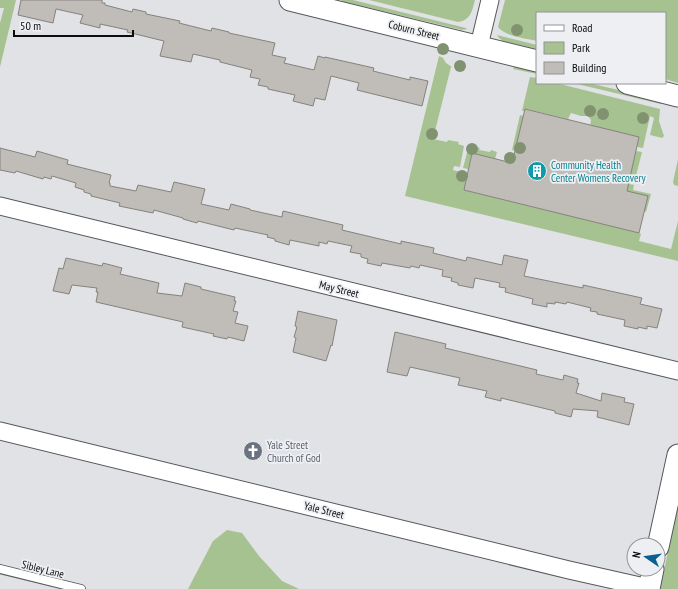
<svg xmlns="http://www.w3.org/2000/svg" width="678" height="589" font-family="'PT Sans Narrow',sans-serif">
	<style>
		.green { fill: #a7c291 }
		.building { fill: #c0bdb9; stroke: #85827e }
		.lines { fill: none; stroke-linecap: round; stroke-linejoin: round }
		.service-casing { stroke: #57585c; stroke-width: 10 }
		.minor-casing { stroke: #57585c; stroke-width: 19 }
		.tertiary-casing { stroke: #57585c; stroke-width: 23 }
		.service { stroke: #fff; stroke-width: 8 }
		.minor { stroke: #fff; stroke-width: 17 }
		.tertiary { stroke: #fff; stroke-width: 21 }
		.tree { fill: #819271 }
		.labels { text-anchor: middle; stroke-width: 3.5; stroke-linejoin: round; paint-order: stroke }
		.street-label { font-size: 11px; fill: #0b0c0d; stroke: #edeff3 }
		.culture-label { font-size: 11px; fill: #0d838f; stroke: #edeff3; text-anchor: start }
		.worship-label { font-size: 11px; fill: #5b616d; stroke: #edeff3; text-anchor: start }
	</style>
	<rect width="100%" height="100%" fill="#e0e2e6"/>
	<g class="green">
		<path d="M0 0H16L0 67V23L4 8H0Z"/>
		<path d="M342 0H353L466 28 467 29 462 30 341 1Z"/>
		<path d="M369 0H475C472 11 471 20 458 22Z"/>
		<path d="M505 0H678V83L665 79V13H537V41C525 38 506 37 498 27Z"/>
		<path d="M497 35 537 45V49L503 41 499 38Z"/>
		<path d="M439 56 443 58 446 63 452 67H451L433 139 447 142 448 140 459 142 458 144 464 146 460 167 454 166 453 170 467 174 464 190 639 233 641 234 639 241 671 249 678 221V261L405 196Z"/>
		<path d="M515 65 537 70V74L513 69Z"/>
		<path d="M530 77 537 78V83H556L660 109 659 121 664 136 662 138 650 135 654 118 650 116 643 148 637 147 639 137 605 129 590 127 591 120 588 116H581L571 113 568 119 526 109 525 111H522Z"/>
		<path d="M573 83H589L660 100 661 104Z"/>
		<path d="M520 115 524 116 529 154 512 150Z"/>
		<path d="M469 145 480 148 479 150 490 152 491 150 497 152 495 159 472 153 468 169 463 168Z"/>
		<path d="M636 151 642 152 635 180 626 178 631 172Z"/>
		<path d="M678 159V186L674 185 673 182Z"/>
		<path d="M625 183 634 185 633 190 651 194 646 212 614 188Z"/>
		<path d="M678 505V589H660Z"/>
		<path d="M227 530 242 533 259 556 282 581 299 589H188L213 541Z"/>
	</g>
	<g class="building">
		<path d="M21 0H102V3H105V5L132 12 133 9 146 12V14L180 21 179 23 211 31 212 28 229 32V33L275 43 272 55 286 58 284 63 314 70 318 56 325 58V57L374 68 373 71 381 73 410 80V77L428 81 422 106 357 90 359 83 331 76 325 100 315 98 313 106 293 101 295 95 268 89V87L258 85 260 79 250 77 252 70 220 62V60L193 54 191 62 160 56 164 41 127 32 128 30 100 24V28L80 23 83 15 56 9 53 23 18 15Z"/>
		<path d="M525 109 639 137 627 191 648 196 639 233 464 190 472 153 512 163Z"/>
		<path d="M0 148 35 157 37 151 68 160 67 164 111 175 109 183H110V186L136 191 138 185 171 192 174 182 205 189 201 204 229 210 231 204 250 209V210L282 217 283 211 343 225 342 230 401 244V241L434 248 433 253 466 261 467 257 502 265 504 255 528 260 524 276 583 288V285L642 298 640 304 662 309 657 328 647 326V329L638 327V329L624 326 625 320 597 314V312L590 311 591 308 567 302 566 304 555 302V304L547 303V307L532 304 533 299 505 292 506 288 499 287 500 283 475 278 473 288 458 285V283L451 281 452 278 442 276 443 270 420 265 419 268 411 266 410 268 382 263 381 266 367 263 368 259 361 257V254L350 252 352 246 328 241 327 244 319 242V246L290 240 289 245 275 241V239L267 237 268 235 235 228 234 230 198 221 197 223 183 219V218L154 210 153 213 119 206 120 203 91 196V194L84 192V190L75 187 76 183 52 176 51 179 44 177 43 179 16 171 15 173 0 170Z"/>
		<path d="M66 258 102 266 103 263 122 268 120 274 159 283 157 293 182 296 185 283 201 287V289L235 297 234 301H236L233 311 238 312 235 323 248 326 244 341 228 337 227 339 213 336 214 334 182 327 183 322 96 302 98 292H96L97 288 72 285 69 294 54 291H53L59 268 63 269Z"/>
		<path d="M298 311 337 320 332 346 331 345 326 361 293 352 296 338 294 337 297 327 295 326Z"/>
		<path d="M395 332 446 344 445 348 537 370 536 374 563 380 564 375 578 379 577 383H579L576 393 601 401 602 393 625 398 624 402 634 404 629 425 597 417 598 411 573 409 571 417 555 413V411L501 398V401L485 397 487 391 458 385 460 378 410 367 407 376 387 372Z"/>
	</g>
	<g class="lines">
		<g class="service-casing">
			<path id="service" d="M0 569 81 589"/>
		</g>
		<g class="minor-casing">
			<g id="minor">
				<path d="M479 46 490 0"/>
				<path d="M0 206 678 371"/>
				<path d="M0 431 569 570 649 588"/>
			</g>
		</g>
		<g class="tertiary-casing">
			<g id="tertiary">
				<path d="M290 0 537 61"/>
				<path d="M627 83 678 96"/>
				<path d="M658 547 678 455"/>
				<path d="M649 589 653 569"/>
			</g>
		</g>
		<use href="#service" class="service"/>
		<use href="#minor" class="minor"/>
		<use href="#tertiary" class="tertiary"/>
	</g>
	<g class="tree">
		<circle cx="517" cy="30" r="6"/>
		<circle cx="443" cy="49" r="6"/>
		<circle cx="460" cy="66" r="6"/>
		<circle cx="590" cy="111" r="6"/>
		<circle cx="603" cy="114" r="6"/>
		<circle cx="643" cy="118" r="6"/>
		<circle cx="432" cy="134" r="6"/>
		<circle cx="520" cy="148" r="6"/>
		<circle cx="472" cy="149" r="6"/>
		<circle cx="510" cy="158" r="6"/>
		<circle cx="462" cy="176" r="6"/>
	</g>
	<defs>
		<g id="building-disc" transform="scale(1)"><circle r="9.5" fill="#0f9aa8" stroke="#edeff3"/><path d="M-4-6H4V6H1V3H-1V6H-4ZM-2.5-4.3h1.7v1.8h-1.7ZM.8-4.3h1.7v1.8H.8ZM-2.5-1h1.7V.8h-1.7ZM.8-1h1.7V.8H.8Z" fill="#fff"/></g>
		<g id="church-disc" transform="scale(1)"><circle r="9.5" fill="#6b7280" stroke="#edeff3"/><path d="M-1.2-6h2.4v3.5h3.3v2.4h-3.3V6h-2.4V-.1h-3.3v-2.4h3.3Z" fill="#fff"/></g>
	</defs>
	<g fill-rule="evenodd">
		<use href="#building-disc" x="537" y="171"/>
		<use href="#church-disc" x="253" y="451"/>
	</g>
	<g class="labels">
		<g class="street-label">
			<text transform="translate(414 30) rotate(14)" y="4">Coburn Street</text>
			<text transform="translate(339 289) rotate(14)" y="4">May Street</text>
			<text transform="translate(324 510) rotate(14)" y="4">Yale Street</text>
			<text transform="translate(43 569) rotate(14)" y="4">Sibley Lane</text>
		</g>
		<g class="culture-label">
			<text x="551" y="169">Community Health<tspan x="551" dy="13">Center Womens Recovery</tspan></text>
		</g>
		<g class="worship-label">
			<text x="267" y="449">Yale Street<tspan x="267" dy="13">Church of God</tspan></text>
		</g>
	</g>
	<rect x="536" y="12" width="130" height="72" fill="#edeff3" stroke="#939497"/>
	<rect x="544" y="25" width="20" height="6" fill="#ffffff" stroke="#939497"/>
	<text x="572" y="32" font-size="12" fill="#0b0c0d">Road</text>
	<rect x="544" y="42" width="20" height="12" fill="#a7c291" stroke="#939497"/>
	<text x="572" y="52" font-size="12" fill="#0b0c0d">Park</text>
	<rect x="544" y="62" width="20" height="12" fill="#c0bdb9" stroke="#939497"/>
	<text x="572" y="72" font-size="12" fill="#0b0c0d">Building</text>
	<g transform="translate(646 557) rotate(283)"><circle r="19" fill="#edeff3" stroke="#939497"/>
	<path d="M0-3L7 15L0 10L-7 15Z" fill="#0b6092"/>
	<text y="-6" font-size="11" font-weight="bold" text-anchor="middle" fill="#0b0c0d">N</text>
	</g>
	<path d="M14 30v6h119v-6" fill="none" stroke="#0b0c0d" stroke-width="2"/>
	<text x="20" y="30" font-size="12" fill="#0b0c0d" stroke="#edeff3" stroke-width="3" paint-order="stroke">50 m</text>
</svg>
